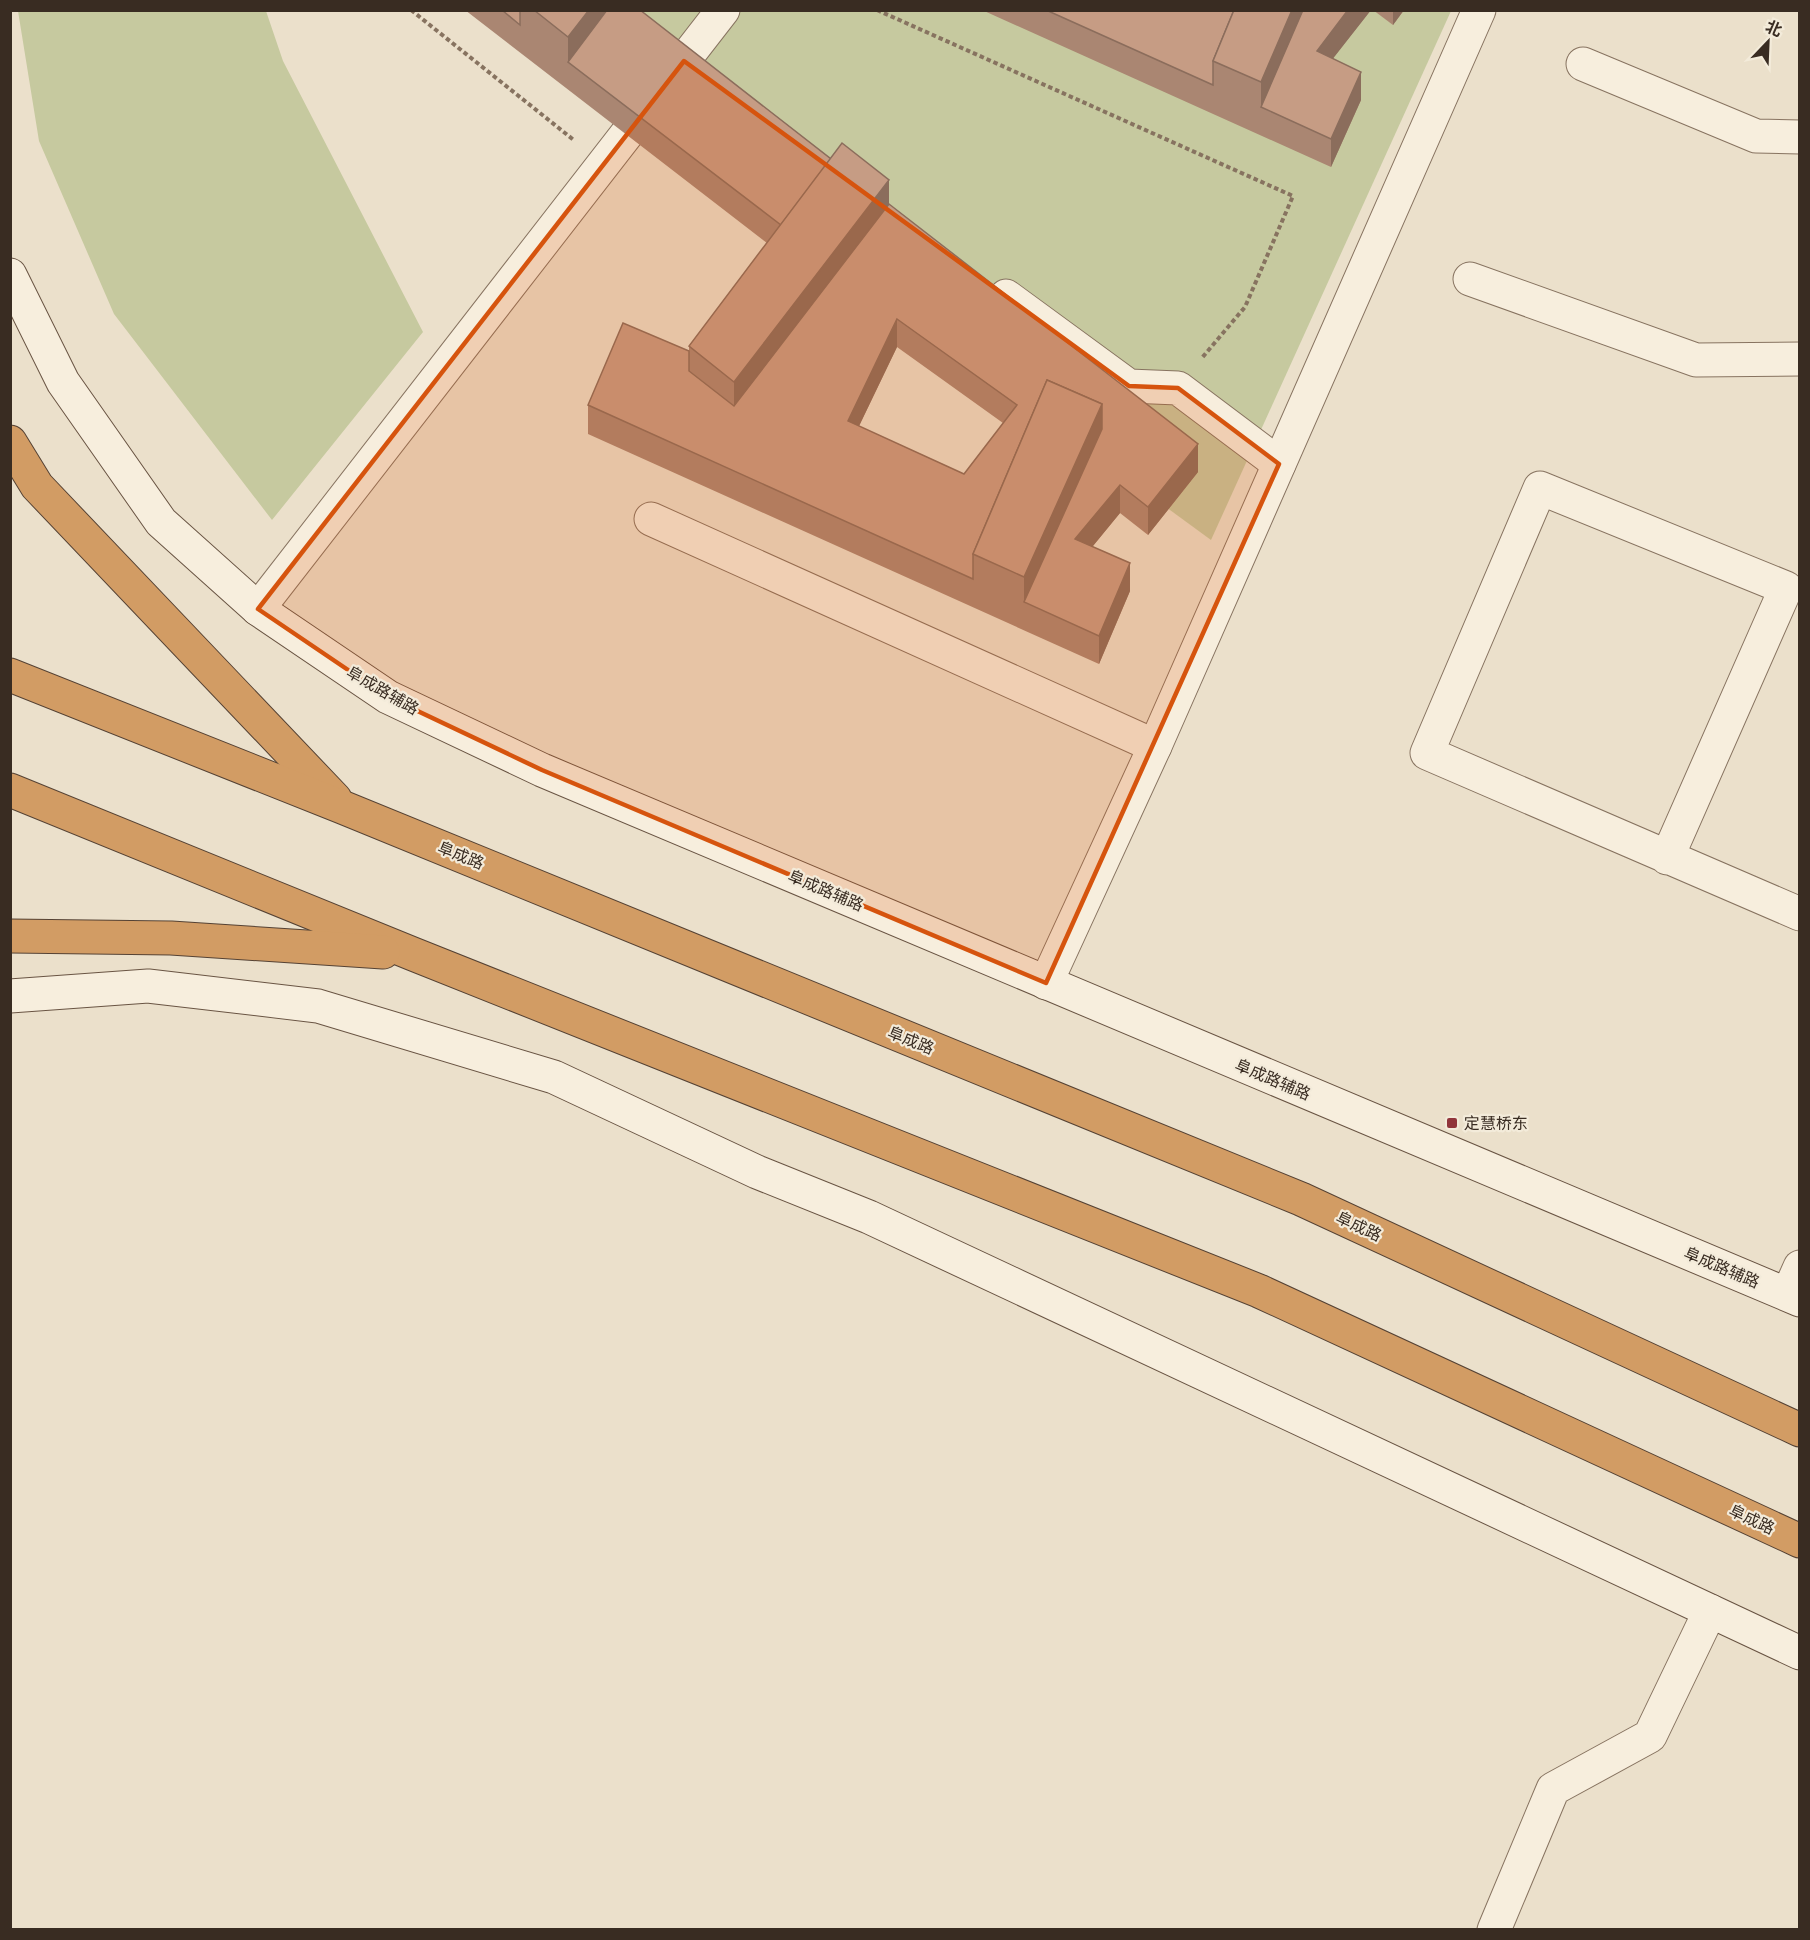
<svg xmlns="http://www.w3.org/2000/svg" width="1810" height="1940" font-family="'PT Serif','Noto Sans SC',serif">
	<style>
		.green { fill: #c6c99f }
		.lines { fill: none; stroke-linecap: round; stroke-linejoin: round }
		.street-casing { stroke: #877360; stroke-width: 35 }
		.secondary-casing { stroke: #695443; stroke-width: 35 }
		.highway-casing { stroke: #554234; stroke-width: 35 }
		.path { stroke: #877360; stroke-width: 4; stroke-dasharray: 4.5 3; stroke-linecap: butt }
		.street { stroke: #f7eedd; stroke-width: 33 }
		.secondary { stroke: #f7eedd; stroke-width: 33 }
		.highway { stroke: #d29c64; stroke-width: 33 }
		.wall { fill: #aa8672; fill-rule: evenodd }
		.shaded-wall { fill: #8b6d5c }
		.building { fill: #c69c84; stroke: #8b6d5c; stroke-width: 1.5; fill-rule: evenodd }
		.marked { fill: #d6540e; fill-opacity: 0.2; stroke: #d6540e; stroke-width: 4.5; stroke-linejoin: round }
		.poi-dot { fill: #91353b; stroke: #f3ebda; stroke-width: 2 }
		.labels { text-anchor: middle; stroke-width: 4.5; stroke-linejoin: round; paint-order: stroke }
		.street-label { font-size: 16px; fill: #392c22; stroke: #f3ebda }
		.poi-label { font-size: 16px; fill: #392c22; stroke: #f3ebda; text-anchor: start }
	</style>
	<rect width="100%" height="100%" fill="#ebe0cb"/>
	<g class="green">
		<path d="M18 11H266L283 61 423 332 272 520 114 314 39 141Z"/>
		<path d="M488 11H1451L1211 540Z"/>
	</g>
	<g class="lines">
		<g class="street-casing">
			<g id="street">
				<path d="M1583 64 1756 136 1800 137"/>
				<path d="M1470 279 1696 360 1800 359"/>
				<path d="M1006 296 1129 386 1178 388 1279 464"/>
				<path d="M651 519 1155 746"/>
				<path d="M258 609 723 10"/>
				<path d="M1667 858 1786 588 1540 488 1427 753 1800 914"/>
				<path d="M1046 983 1155 746 1479 10"/>
				<path d="M1788 1294 1800 1267"/>
				<path d="M1494 1930 1553 1789 1650 1736 1710 1611"/>
			</g>
		</g>
		<g class="secondary-casing">
			<g id="secondary">
				<path d="M10 275 63 382 161 522 258 609 388 697 542 770 1800 1300"/>
				<path d="M10 996 148 986 318 1006 554 1077 757 1172 869 1217 1800 1653"/>
			</g>
		</g>
		<g class="highway-casing">
			<g id="highway">
				<path d="M10 442 37 486 335 799"/>
				<path d="M10 675 342 807 1301 1199 1800 1430"/>
				<path d="M10 790 413 954 1259 1291 1800 1541"/>
				<path d="M10 936 171 938 383 952"/>
			</g>
		</g>
		<g class="path">
			<path d="M411 10 575 141"/>
			<path d="M877 10 1293 196 1245 307 1201 359"/>
		</g>
		<use href="#street" class="street"/>
		<use href="#secondary" class="secondary"/>
		<use href="#highway" class="highway"/>
	</g>
	<g class="wall">
		<path d="M465 10H640L889 204 1198 472 1148 535 1120 513 1092 547 1130 591 1099 664 588 434V405L689 351V346L767 243ZM897 347 1003 423 964 474 859 426Z"/>
		<path d="M982 10H1371L1333 58 1361 100 1331 167Z"/>
		<path d="M1373 10H1404L1393 25Z"/>
	</g>
	<g class="shaded-wall">
		<path d="M589 10H629L568 62V37Z"/>
		<path d="M1292 10H1315L1261 107V82Z"/>
		<path d="M1348 10H1371L1317 79V51Z"/>
		<path d="M1393 10H1404L1393 25Z"/>
		<path d="M1361 72V100L1331 167V139Z"/>
		<path d="M889 180V233L734 435V382Z"/>
		<path d="M897 319V347L848 449V421Z"/>
		<path d="M1102 404V457L1024 602V577Z"/>
		<path d="M1198 444V472L1148 535V507Z"/>
		<path d="M1120 485V513L1075 568V539Z"/>
		<path d="M1130 563V591L1099 664V636Z"/>
	</g>
	<g class="building">
		<path d="M502 10H520V25Z"/>
		<path d="M534 10H589L568 37Z"/>
		<path d="M607 10H640L831 159 781 225 568 62Z"/>
		<path d="M1046 10H1234L1213 61V85Z"/>
		<path d="M1234 10H1292L1261 82 1213 61Z"/>
		<path d="M1303 10H1348L1317 51 1361 72 1331 139 1261 107Z"/>
		<path d="M842 143 889 180 734 382 689 346Z"/>
		<path d="M889 204 1198 444 1148 507 1120 485 1075 539 1130 563 1099 636 1024 602 1102 429V404L1047 380 973 554V579L588 405 623 323 689 351V371L734 406ZM897 319 1017 405 964 474 848 421Z"/>
		<path d="M1047 380 1102 404 1024 577 973 554Z"/>
	</g>
	<path class="marked" d="M684 61 1129 386 1178 388 1279 464 1046 983 542 770 388 697 258 609Z"/>
	<rect class="poi-dot" x="1446" y="1117" width="12" height="12" rx="3"/>
	<g class="labels">
		<g class="street-label">
			<text transform="translate(383 690) rotate(30)" y="6">阜成路辅路</text>
			<text transform="translate(461 855) rotate(22)" y="6">阜成路</text>
			<text transform="translate(826 890) rotate(23)" y="6">阜成路辅路</text>
			<text transform="translate(911 1040) rotate(22)" y="6">阜成路</text>
			<text transform="translate(1273 1079) rotate(23)" y="6">阜成路辅路</text>
			<text transform="translate(1359 1226) rotate(25)" y="6">阜成路</text>
			<text transform="translate(1722 1267) rotate(23)" y="6">阜成路辅路</text>
			<text transform="translate(1752 1519) rotate(25)" y="6">阜成路</text>
		</g>
		<g class="poi-label">
			<text x="1464" y="1129">定慧桥东</text>
		</g>
	</g>
	<rect width="1810" height="1940" fill="none" stroke="#392c22" stroke-width="24"/>
	<g transform="translate(1768 42) rotate(23)" stroke="#f3ebda" stroke-width="4.5" paint-order="stroke">
	<path d="M0-4.5L10 22L0 15L-10 22Z" fill="#392c22"/>
	<text y="-9" font-size="16" font-weight="bold" text-anchor="middle" fill="#392c22">北</text>
	</g>
</svg>
